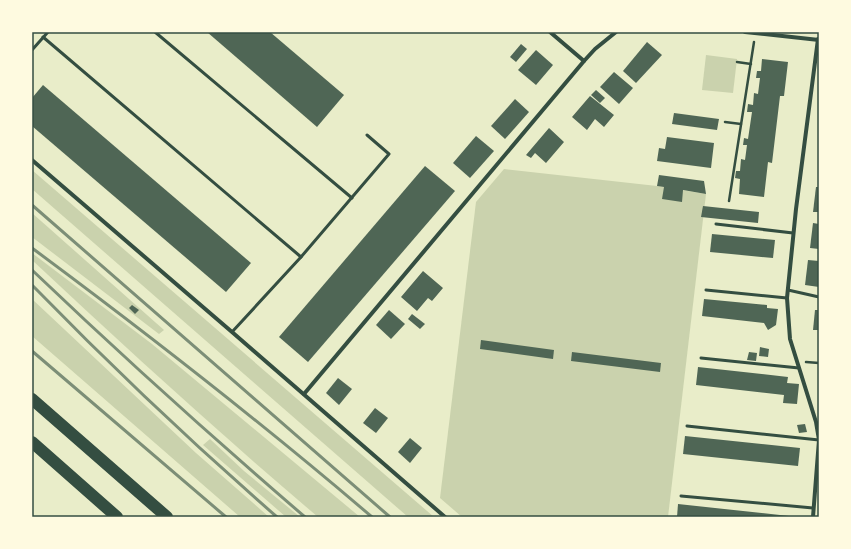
<svg xmlns="http://www.w3.org/2000/svg" width="851" height="549" font-family="'Noto Serif',serif">
	<style>
		.green { fill: #cad2ad }
		.building { fill: #4f6655 }
		.lines { fill: none; stroke-linecap: round; stroke-linejoin: round }
		.path { stroke: #344e41; stroke-width: 2.5 }
		.service { stroke: #344e41; stroke-width: 3 }
		.minor { stroke: #344e41; stroke-width: 4 }
		.motorway { stroke: #344e41; stroke-width: 12 }
		.rail { stroke: #7c8e77; stroke-width: 3 }
		.neatline { fill: none; stroke: #344e41; stroke-width: 1.5 }
	</style>
	<rect width="100%" height="100%" fill="#e9edc9"/>
	<g class="green">
		<path d="M706 55 737 59 733 93 702 90Z"/>
		<path d="M504 169 657 186 706 194 668 517H462L440 498 476 202Z"/>
		<path d="M32 170 434 517H408L32 189Z"/>
		<path d="M32 213 164 330 159 334 32 237Z"/>
		<path d="M32 253 152 344 360 517H318C220 434 126 348 32 260Z"/>
		<path d="M32 299 196 453 269 517H240L32 336Z"/>
		<path d="M210 439 244 471 300 517H286L203 445Z"/>
	</g>
	<g class="building">
		<path d="M207 32H270L344 95 317 127Z"/>
		<path d="M647 42 662 55 636 83 623 71Z"/>
		<path d="M521 44 527 49 516 62 510 57Z"/>
		<path d="M536 50 553 65 536 85 518 70Z"/>
		<path d="M762 59 788 62 784 96H780L772 163 768 162 764 197 739 194 740 179 735 178 736 171H740L741 159 745 160 747 145H743L744 138 748 139 752 112H747L748 104 753 105 754 93 758 94 760 78H756L757 71H761Z"/>
		<path d="M614 72 633 88 619 104 600 87Z"/>
		<path d="M43 85 251 263 226 292 32 126V98Z"/>
		<path d="M596 90 605 98 600 103 591 95Z"/>
		<path d="M590 96 614 115 604 127 595 119 587 130 572 117Z"/>
		<path d="M515 99 529 112 505 139 491 126Z"/>
		<path d="M674 113 719 119 717 130 672 124Z"/>
		<path d="M549 128 564 142 546 163 535 153 531 158 526 155Z"/>
		<path d="M476 136 494 151 470 178 453 163Z"/>
		<path d="M667 137 714 143 711 168 657 161 659 148 665 149Z"/>
		<path d="M425 166 455 191 308 362 279 337Z"/>
		<path d="M659 175 704 181 706 194 683 190 682 202 662 199 664 187 657 186Z"/>
		<path d="M816 187H819V212H813Z"/>
		<path d="M703 206 759 212 758 223 701 217Z"/>
		<path d="M813 223 819 224V249L810 248Z"/>
		<path d="M712 234 775 240 773 258 710 252Z"/>
		<path d="M808 260 819 261V287L805 285Z"/>
		<path d="M423 271 443 288 432 301 428 298 417 311 401 297Z"/>
		<path d="M704 299 767 305V308L778 309 776 325 768 330 764 323 702 316Z"/>
		<path d="M132 305 139 310 135 314 129 308Z"/>
		<path d="M389 310 405 324 391 339 376 325Z"/>
		<path d="M815 310H819V330H813Z"/>
		<path d="M412 314 425 324 420 329 408 319Z"/>
		<path d="M481 340 554 350 553 359 480 349Z"/>
		<path d="M760 347 769 349 768 357 759 356Z"/>
		<path d="M572 352 661 363 660 372 571 361Z"/>
		<path d="M749 352 757 353 756 361 747 360Z"/>
		<path d="M698 367 788 377 787 383 799 384 797 404 783 403 784 395 696 385Z"/>
		<path d="M338 378 352 389 339 405 326 393Z"/>
		<path d="M375 408 388 418 376 433 363 423Z"/>
		<path d="M805 424 807 432 799 433 797 425Z"/>
		<path d="M685 436 800 448 798 466 683 454Z"/>
		<path d="M410 438 422 448 410 463 398 452Z"/>
		<path d="M678 504 789 516V517H677Z"/>
	</g>
	<g class="lines">
		<g class="path">
			<path d="M737 62 751 64"/>
			<path d="M725 122 741 124"/>
			<path d="M729 201 754 42"/>
			<path d="M806 362 819 363"/>
		</g>
		<g class="service">
			<path d="M155 32 352 198"/>
			<path d="M43 37 301 257"/>
			<path d="M32 50 48 32"/>
			<path d="M716 224 793 233"/>
			<path d="M706 290 787 298"/>
			<path d="M788 290 819 297"/>
			<path d="M232 332 301 257 389 154 367 135"/>
			<path d="M701 358 799 368"/>
			<path d="M687 426 819 440"/>
			<path d="M681 496 813 508"/>
		</g>
		<g class="minor">
			<path d="M550 32 584 61"/>
			<path d="M745 32 819 40"/>
			<path d="M32 160 232 332 445 517"/>
			<path d="M304 394 584 61 595 49 616 32"/>
			<path d="M813 517 819 440 816 422 790 339 787 298 796 209 818 39"/>
		</g>
		<g class="motorway">
			<path d="M32 399 167 517"/>
			<path d="M32 442 117 517"/>
		</g>
		<g class="rail">
			<path d="M32 205 390 517"/>
			<path d="M32 248C148 334 262 423 372 517"/>
			<path d="M32 270C121 355 212 437 305 517"/>
			<path d="M32 285C111 366 192 443 277 517"/>
			<path d="M32 351 226 517"/>
		</g>
	</g>
	<rect width="851" height="549" fill="none" stroke="#fefae0" stroke-width="66"/>
	<rect x="33" y="33" width="785" height="483" class="neatline"/>
</svg>
